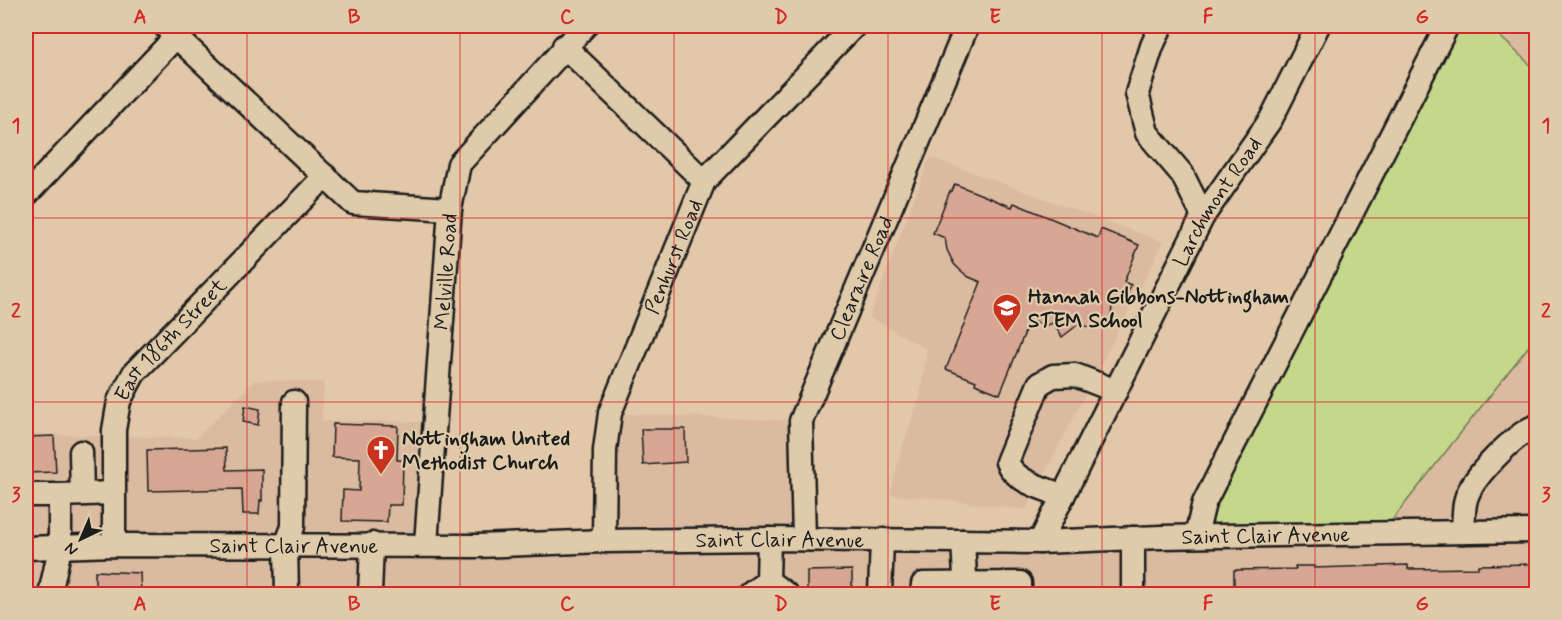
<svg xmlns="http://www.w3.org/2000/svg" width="1562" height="620" font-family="Mynerve,sans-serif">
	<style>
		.built { fill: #dbbba0 }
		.green { fill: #c4d78b; stroke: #707a54; stroke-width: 1.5 }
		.building { fill: #d7a794; stroke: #1c1c1c; stroke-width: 1.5 }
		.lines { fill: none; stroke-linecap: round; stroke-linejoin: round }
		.minor-casing { stroke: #1c1c1c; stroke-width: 27 }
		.minor { stroke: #dfcbaa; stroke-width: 22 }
		.grid { fill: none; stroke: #d62828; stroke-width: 1.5; stroke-opacity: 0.55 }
		.labels { text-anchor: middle; stroke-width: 4.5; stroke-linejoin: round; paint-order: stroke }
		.street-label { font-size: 21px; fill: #1c1c1c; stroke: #dfcbaa }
		.poi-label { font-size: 21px; font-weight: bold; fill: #1c1c1c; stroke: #dfcbaa; text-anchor: start }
		.neatline { fill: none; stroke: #d62828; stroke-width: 2 }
		.grid-label { font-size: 20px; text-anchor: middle; font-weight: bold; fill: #d62828 }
	</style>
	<rect width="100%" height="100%" fill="#e2c8a9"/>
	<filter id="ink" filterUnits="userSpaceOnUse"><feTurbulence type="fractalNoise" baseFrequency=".0167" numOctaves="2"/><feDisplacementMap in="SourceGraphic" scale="12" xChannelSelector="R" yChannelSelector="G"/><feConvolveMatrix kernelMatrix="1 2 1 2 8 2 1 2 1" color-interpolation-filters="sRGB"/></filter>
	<g filter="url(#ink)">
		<g class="built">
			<path d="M1491 26H1536V69Z"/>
			<path d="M930 157 1164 242 1026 510 923 497 890 495 901 451 920 395 927 349 869 317Z"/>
			<path d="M1536 337V594H26V434L196 438 255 380 324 382 322 421 435 422 426 544 604 541 610 413 801 421 804 539 1382 533Z"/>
		</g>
		<path class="green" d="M1447 26H1489L1536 70V337L1382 533 1196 536Z"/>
		<g class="building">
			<path d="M955 184 1012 207 1014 203 1098 238 1101 229 1139 245 1124 282 1131 285 1125 300 1112 306 1111 318 1107 323 1095 329 1079 324 1062 337 1053 323 1044 326 1030 320 1000 394 975 384 976 381 946 369 981 282 969 277 960 270 954 264 947 250 945 238 933 233 950 191H952Z"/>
			<path d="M245 406 260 409 258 425 243 422Z"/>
			<path d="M333 424 398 426 397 460H403L402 505H388L387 522 342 521 343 490 359 491 360 458 332 457Z"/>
			<path d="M641 429H685L686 462 643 465Z"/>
			<path d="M54 436 56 472 26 473V437Z"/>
			<path d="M226 448 227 470 262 469V501L260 500 259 514H243L242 489 148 491 147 450Z"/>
			<path d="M1536 564V594H1234V570L1296 569 1295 566H1314V568L1408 565V569L1478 568V565Z"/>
			<path d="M852 570V594H807V571Z"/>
			<path d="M95 571 140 573 141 594H98V590H95Z"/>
		</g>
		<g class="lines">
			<g class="minor-casing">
				<g id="minor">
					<path d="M165 26 353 203 450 209"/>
					<path d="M1161 26 1152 46 1137 93 1147 133 1182 174 1203 216"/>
					<path d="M564 46 704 181"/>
					<path d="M26 195 186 26"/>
					<path d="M81 452 82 494"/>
					<path d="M26 495H60V548L50 594"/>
					<path d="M60 495 113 493"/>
					<path d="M1063 496C1044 488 1015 482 1007 462L1039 384 1053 376 1075 375 1116 391"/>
					<path d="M1463 532C1464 522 1463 509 1466 499 1472 477 1515 434 1536 426"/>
					<path d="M1196 536 1204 503 1447 26"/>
					<path id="s1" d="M804 539 801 421 967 26"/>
					<path id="s2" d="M604 541 605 450 610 413 704 181 854 26"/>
					<path d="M963 541 966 594"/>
					<path id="s3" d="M1040 542 1203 216 1271 119 1318 26"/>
					<path id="s4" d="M426 544 450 209 459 164 585 26"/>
					<path id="s5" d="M114 545V430L119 401 134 373 325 176"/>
					<path id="s6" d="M26 548 114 545 477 546 604 541 769 539 1040 542 1161 537 1536 531"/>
					<path d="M768 581 769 539"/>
					<path d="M768 581 786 594"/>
					<path d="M287 594 286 545 293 527 294 402"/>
					<path d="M370 594 372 544"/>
					<path d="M750 594 768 581"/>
					<path d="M880 594 882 540"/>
					<path d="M922 594 923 584 1020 583V594"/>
					<path d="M1133 594V538"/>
				</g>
			</g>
			<use href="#minor" class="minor"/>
		</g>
	</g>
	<path class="grid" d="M247 26V594M460 26V594M674 26V594M888 26V594M1102 26V594M1315 26V594M26 218H1536M26 402H1536"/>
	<defs>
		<g id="school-pin" transform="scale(1.5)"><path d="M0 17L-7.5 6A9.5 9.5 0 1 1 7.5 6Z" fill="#c8321e" stroke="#dfcbaa"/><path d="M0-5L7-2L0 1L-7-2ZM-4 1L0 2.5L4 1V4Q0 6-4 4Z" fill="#fff"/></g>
		<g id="church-pin" transform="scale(1.5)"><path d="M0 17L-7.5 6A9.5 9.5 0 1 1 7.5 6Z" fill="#c8321e" stroke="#dfcbaa"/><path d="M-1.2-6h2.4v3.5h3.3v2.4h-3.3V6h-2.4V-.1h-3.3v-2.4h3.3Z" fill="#fff"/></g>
	</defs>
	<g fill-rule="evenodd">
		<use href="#school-pin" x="1007" y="308"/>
		<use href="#church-pin" x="381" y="450"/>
	</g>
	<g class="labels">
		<g class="street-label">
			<text dy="7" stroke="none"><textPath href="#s3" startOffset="384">Larchmont Road</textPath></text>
			<text dy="7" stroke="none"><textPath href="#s2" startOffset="297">Penhurst Road</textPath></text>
			<text dy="7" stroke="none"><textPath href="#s4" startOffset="273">Melville Road</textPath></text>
			<text dy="7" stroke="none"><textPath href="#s1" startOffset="273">Clearaire Road</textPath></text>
			<text dy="7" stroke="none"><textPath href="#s5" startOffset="225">East 186th Street</textPath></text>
			<text dy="7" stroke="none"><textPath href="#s6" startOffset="1240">Saint Clair Avenue</textPath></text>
			<text dy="7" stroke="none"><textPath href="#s6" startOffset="754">Saint Clair Avenue</textPath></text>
			<text dy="7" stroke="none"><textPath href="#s6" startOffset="268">Saint Clair Avenue</textPath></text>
		</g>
		<g class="poi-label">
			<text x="1028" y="303">Hannah Gibbons-Nottingham<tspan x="1028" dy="24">STEM School</tspan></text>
			<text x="402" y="445">Nottingham United<tspan x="402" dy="24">Methodist Church</tspan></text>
		</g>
	</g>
	<rect width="1562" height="620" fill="none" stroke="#dfcbaa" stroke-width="66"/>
	<g transform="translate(81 539) rotate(224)" stroke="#dfcbaa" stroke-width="4.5" paint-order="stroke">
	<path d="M0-4.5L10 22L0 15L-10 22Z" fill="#1c1c1c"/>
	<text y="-9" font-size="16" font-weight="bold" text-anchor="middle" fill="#1c1c1c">N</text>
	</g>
	<rect x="33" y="33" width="1496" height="554" class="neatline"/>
	<g class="grid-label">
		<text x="140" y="23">A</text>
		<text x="354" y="23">B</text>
		<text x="567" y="23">C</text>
		<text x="781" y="23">D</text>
		<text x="995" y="23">E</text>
		<text x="1208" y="23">F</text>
		<text x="1422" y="23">G</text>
		<text x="16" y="132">1</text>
		<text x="1546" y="132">1</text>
		<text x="16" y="317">2</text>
		<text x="1546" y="317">2</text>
		<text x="16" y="501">3</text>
		<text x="1546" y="501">3</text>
		<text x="140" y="610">A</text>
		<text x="354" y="610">B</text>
		<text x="567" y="610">C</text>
		<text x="781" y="610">D</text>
		<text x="995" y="610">E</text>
		<text x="1208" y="610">F</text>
		<text x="1422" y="610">G</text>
	</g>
</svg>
